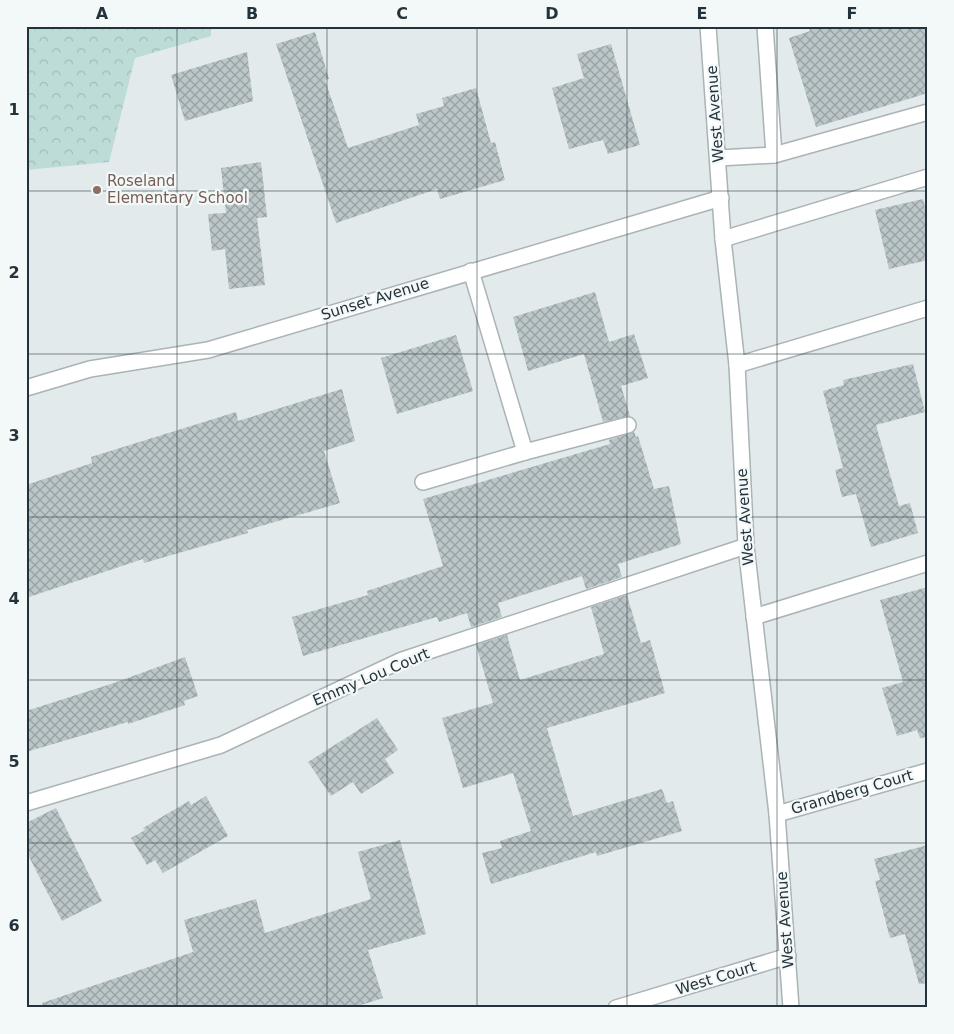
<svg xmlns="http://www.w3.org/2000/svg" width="954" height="1034" font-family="'DejaVu Sans',sans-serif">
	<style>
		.forest { fill: url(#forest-crowns) }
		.building { fill: url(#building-cross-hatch) }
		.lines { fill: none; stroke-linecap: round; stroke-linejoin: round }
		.lane-casing { stroke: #aab3b6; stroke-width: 18 }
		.street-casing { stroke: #aab3b6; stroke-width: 18 }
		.lane { stroke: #fff; stroke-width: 15 }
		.street { stroke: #fff; stroke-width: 15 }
		.grid { fill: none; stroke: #24333b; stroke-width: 1; stroke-opacity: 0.55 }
		.education-dot { fill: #8d6e63; stroke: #f3f8f8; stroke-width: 2 }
		.labels { text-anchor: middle; stroke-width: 4.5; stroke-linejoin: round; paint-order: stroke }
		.street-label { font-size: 15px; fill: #24333b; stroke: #f3f8f8 }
		.education-label { font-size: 15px; fill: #785e54; stroke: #f3f8f8; text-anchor: start }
		.neatline { fill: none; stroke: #24333b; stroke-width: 2 }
		.grid-label { font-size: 16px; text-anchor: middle; font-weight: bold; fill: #24333b }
	</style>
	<defs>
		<pattern id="forest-crowns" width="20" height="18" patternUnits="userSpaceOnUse" patternTransform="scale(1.25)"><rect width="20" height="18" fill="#bddbd7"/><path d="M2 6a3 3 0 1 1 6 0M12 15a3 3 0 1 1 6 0" fill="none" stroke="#a2bcb9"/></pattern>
		<pattern id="building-cross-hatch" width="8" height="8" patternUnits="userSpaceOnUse" patternTransform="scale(1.25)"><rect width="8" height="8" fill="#bbc6c9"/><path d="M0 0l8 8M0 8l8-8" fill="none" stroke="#98a1a4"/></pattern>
	</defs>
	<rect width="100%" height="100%" fill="#e3eaeb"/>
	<path class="forest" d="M26 26H211V36L135 58 109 162 26 170Z"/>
	<g class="building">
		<path d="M808 26H928V93L816 127 789 38 810 31Z"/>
		<path d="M315 32 329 79 325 80 348 148 419 125 416 114 444 106 442 98 476 88 491 143 495 142 505 180 440 199 437 189 336 223 276 44Z"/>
		<path d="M611 44 640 145 608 154 603 140 569 149 552 88 584 78 577 54Z"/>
		<path d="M247 52 253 101 185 121 171 75Z"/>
		<path d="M261 162 267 217 257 218 265 285 229 289 225 249 212 251 208 214 226 213 221 168Z"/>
		<path d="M923 199 928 218V260L889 269 875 210Z"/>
		<path d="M595 292 609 342 634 334 648 378 621 386 630 416 603 422 584 354 528 371 513 317Z"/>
		<path d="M456 335 473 391 397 414 381 358Z"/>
		<path d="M913 364 925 412 876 425 899 506 910 503 918 533 871 547 856 494 842 497 835 470 843 468 823 391 844 385 843 380Z"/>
		<path d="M342 389 355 441 324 451 340 503 247 530 248 533 217 542 144 563 143 559 26 598V485L92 463 91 457 236 412 238 421Z"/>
		<path d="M634 432 636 437 638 436 654 489 669 486 681 544 618 564 622 577 586 589 582 576 498 603 502 617 471 627 467 613 439 622 437 617 303 656 292 617 368 595 367 591 443 566 423 499 610 444 609 440Z"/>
		<path d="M928 587V737L920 738 917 730 897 736 882 688 903 682 880 600Z"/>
		<path d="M627 595 641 643 650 640 665 693 547 728 573 816 662 789 667 803 673 801 682 831 597 856 596 852 491 884 482 853 502 848 500 841 531 831 513 773 463 788 442 718 493 703 476 645 507 635 520 680 604 654 591 607Z"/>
		<path d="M185 657 198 696 184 701 185 705 128 724V722L26 752V711L114 683Z"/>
		<path d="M377 718 398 750 385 759 394 773 361 794 353 782 331 796 308 762Z"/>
		<path d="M206 796 228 836 163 873 155 860 147 865 131 838 145 830 143 828 189 801 191 805Z"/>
		<path d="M56 808 102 901 62 921 26 851V823Z"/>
		<path d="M400 840 426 934 368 950 383 998 352 1008H43L42 1003 193 952 184 920 256 899 265 933 371 899 358 852Z"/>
		<path d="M928 845V983L919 984 905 934 890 938 875 881 880 880 874 859Z"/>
	</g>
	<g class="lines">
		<g class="lane-casing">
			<g id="lane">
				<path d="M765 26 774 155"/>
				<path d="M718 158 774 155 928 112"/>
				<path d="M723 239 928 177"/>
				<path d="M471 271 525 452 628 425"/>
				<path d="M737 365 928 308"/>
				<path d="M423 482 525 452"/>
				<path d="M754 617 928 563"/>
			</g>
		</g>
		<g class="street-casing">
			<g id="street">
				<path d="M708 26 723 239 737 365 746 546 777 814 791 1008"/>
				<path d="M26 388 90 369 208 350 721 198"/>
				<path d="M26 803 221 745 402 660 746 546"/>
				<path d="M777 814 928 771"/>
				<path d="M616 1008 788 956"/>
			</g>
		</g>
		<use href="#lane" class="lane"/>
		<use href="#street" class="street"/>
	</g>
	<path class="grid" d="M177 26V1008M327 26V1008M477 26V1008M627 26V1008M777 26V1008M26 191H928M26 354H928M26 517H928M26 680H928M26 843H928"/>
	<circle class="education-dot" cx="97" cy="190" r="5"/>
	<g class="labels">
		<g class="street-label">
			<text transform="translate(715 114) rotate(-94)" y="5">West Avenue</text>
			<text transform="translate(375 299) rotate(-17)" y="5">Sunset Avenue</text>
			<text transform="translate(745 517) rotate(-94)" y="5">West Avenue</text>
			<text transform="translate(371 677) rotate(-23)" y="5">Emmy Lou Court</text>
			<text transform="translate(852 792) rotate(-16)" y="5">Grandberg Court</text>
			<text transform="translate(785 920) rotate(-94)" y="5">West Avenue</text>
			<text transform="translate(716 978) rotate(-17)" y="5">West Court</text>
		</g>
		<g class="education-label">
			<text x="107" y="186">Roseland<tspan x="107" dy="17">Elementary School</tspan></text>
		</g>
	</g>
	<rect width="954" height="1034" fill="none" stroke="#f3f8f8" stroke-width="55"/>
	<rect x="28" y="28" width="898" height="978" class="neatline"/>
	<g class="grid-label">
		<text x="102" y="19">A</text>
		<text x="252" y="19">B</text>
		<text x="402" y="19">C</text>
		<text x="552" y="19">D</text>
		<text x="702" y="19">E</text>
		<text x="852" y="19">F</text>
		<text x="14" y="115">1</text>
		<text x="14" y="278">2</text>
		<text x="14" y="441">3</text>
		<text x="14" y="604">4</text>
		<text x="14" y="767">5</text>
		<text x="14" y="931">6</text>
	</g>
</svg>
